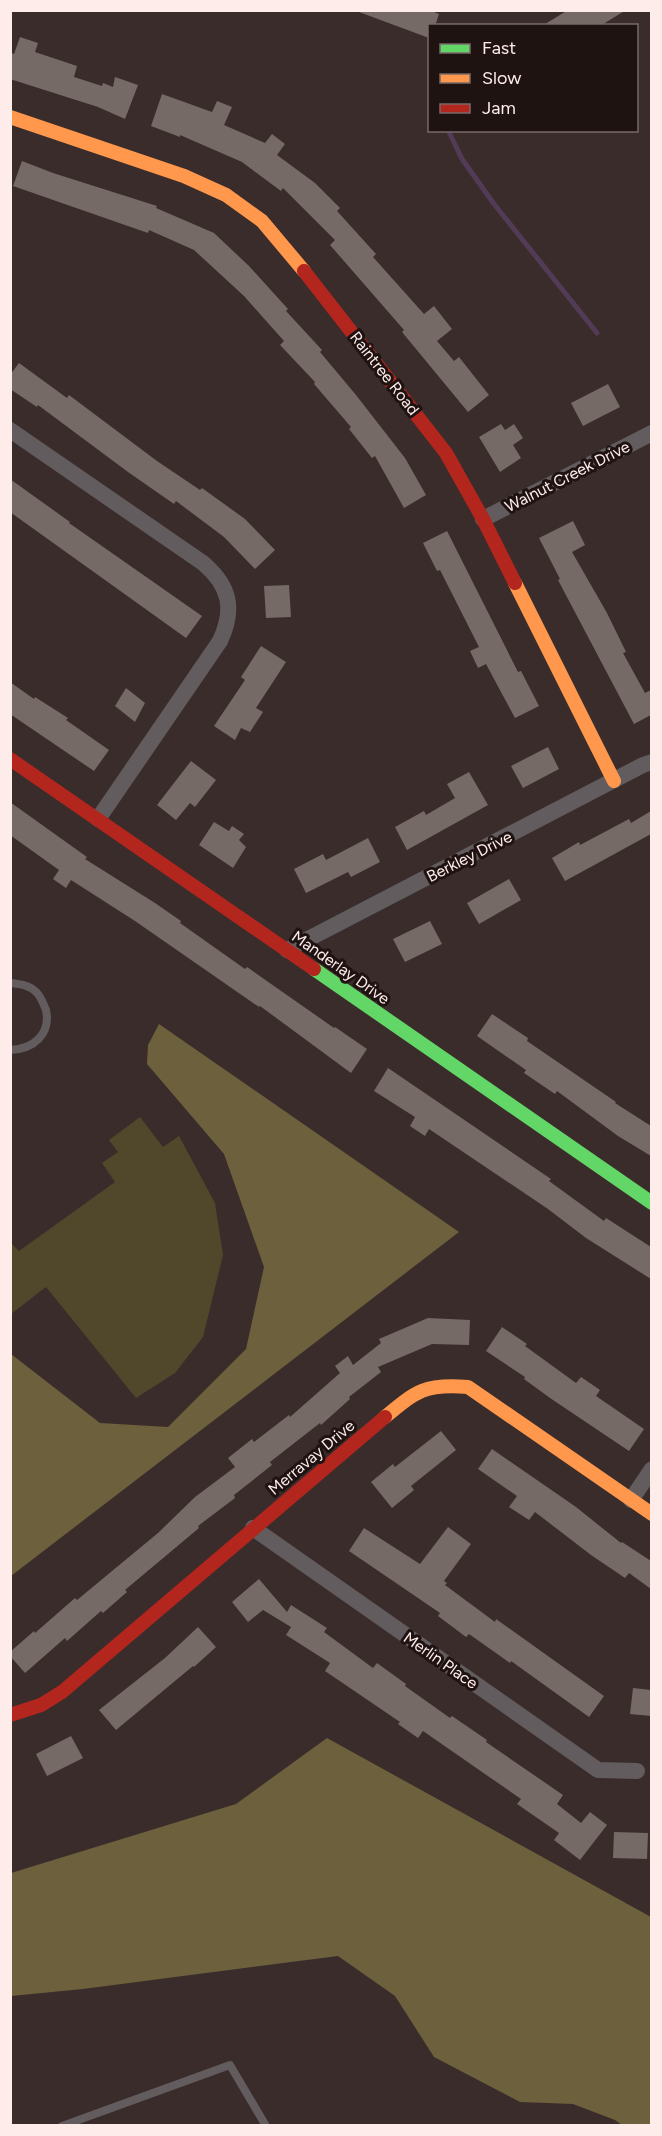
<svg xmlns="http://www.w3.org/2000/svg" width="662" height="2136" font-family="Figtree,sans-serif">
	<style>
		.green { fill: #51472a }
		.forest { fill: #6c603d }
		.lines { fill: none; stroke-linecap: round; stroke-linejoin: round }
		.stream { stroke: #523b56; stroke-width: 5 }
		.building { fill: #756a66 }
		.lane { stroke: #625c5e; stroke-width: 8 }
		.street { stroke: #625c5e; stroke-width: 16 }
		.fast { stroke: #63d668; stroke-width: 14 }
		.slow { stroke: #ff974d; stroke-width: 14 }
		.jam { stroke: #b3261e; stroke-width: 14 }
		.labels { text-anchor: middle; stroke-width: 6; stroke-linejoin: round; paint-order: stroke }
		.street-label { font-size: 16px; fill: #feecea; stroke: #1f1312 }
	</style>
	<rect width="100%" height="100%" fill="#3a2c2a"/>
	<path class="green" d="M140 1117 163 1147 179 1136 215 1203 223 1255 203 1337 175 1373 136 1398 46 1287 11 1314 10 1242 19 1251 115 1182 102 1163 118 1152 109 1140Z"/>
	<g class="forest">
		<path d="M159 1024 459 1232 11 1576V1354L100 1423 168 1427 246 1349 264 1267 224 1154 147 1064 148 1045Z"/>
		<path d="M327 1738 651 1917V2125H622L615 2120 573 2104 520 2102 434 2057 395 1996 338 1956 83 1989 11 1996V1873L236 1804Z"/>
	</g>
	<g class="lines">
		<path class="stream" d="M448 130 462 159 494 204 597 333"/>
	</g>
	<g class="building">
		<path d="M359 10H429L439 14 435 26H429V38L359 12Z"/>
		<path d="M568 10H626L600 26H542Z"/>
		<path d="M20 37 38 43 35 52 77 66 74 77 102 86 103 83 113 87 115 77 138 85 125 119 98 107 10 79V52L14 54Z"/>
		<path d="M162 94 212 112 217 101 232 107 224 125 265 143 272 134 285 144 277 155 315 183 340 208 337 211 376 254 373 257 424 314 434 306 452 329 437 341 454 361 459 357 489 395 468 412 402 332 404 330 330 245 335 240 283 188 281 191 242 162 180 135V137L151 126Z"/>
		<path d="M22 161 53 173 157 206 156 208 214 233 249 266 288 309 286 311 322 350 320 352 356 395 405 458 426 495 404 508 375 456 372 458 349 429 351 427 314 384 315 382 280 345 284 341 244 296 194 250 149 230 148 233 13 186Z"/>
		<path d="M19 363 67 398 69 395 157 461 200 490 202 488 245 519 275 550 255 569 224 537 176 501 174 504 128 472 38 405 37 407 10 389V375Z"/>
		<path d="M608 384 620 407 583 426 571 403Z"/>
		<path d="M501 424 505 430 514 424 523 438 513 445 521 458 500 472 479 437Z"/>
		<path d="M10 479 70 522 69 523 202 616 186 638 10 512Z"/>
		<path d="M573 521 585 545 572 552 607 613 626 652 623 653 645 693 651 690V715L634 724 558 580 560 579 539 538Z"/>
		<path d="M447 531 518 672 521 671 539 706 515 718 486 664 478 668 470 651 479 647 440 570 437 571 423 543Z"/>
		<path d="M289 585 291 617 266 618 264 586Z"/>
		<path d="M261 646 286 662 256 708 263 712 250 732 241 728 235 740 214 726 245 680 241 677Z"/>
		<path d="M10 682 34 699 35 697 68 718 66 720 109 750 94 771 10 714Z"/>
		<path d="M126 688 145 703 135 722 115 706Z"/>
		<path d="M548 747 559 769 523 788 511 766Z"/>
		<path d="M191 761 216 780 195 807 190 803 176 820 157 805Z"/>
		<path d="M469 772 488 805 407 850 395 827 424 811 426 815 455 798 447 784Z"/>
		<path d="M10 802 87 857 85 859 155 903 181 921 180 923 245 969 247 967 334 1028 335 1027 367 1049 351 1073 260 1006 259 1007 135 921 71 880 66 888 53 879 59 870 10 835Z"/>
		<path d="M651 811V834L565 881 552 858 579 842 580 845 629 819 631 823Z"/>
		<path d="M214 822 229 831 232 826 244 834 239 840 246 847 233 868 199 845Z"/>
		<path d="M368 838 380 862 351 877 348 872 306 893 294 869 323 854 326 860Z"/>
		<path d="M509 879 521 900 479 924 467 903Z"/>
		<path d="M430 921 442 944 405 962 393 939Z"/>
		<path d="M492 1014 528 1038 527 1041 616 1102 615 1103 651 1126V1156L618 1136 557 1091 555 1094 524 1073 526 1070 477 1036Z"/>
		<path d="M388 1068 551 1179 549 1181 604 1221 606 1218 651 1247V1279L586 1238 548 1209 429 1129 425 1136 410 1126 415 1117 374 1091Z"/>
		<path d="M428 1318 470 1320 469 1345 432 1344 378 1367 381 1372 349 1397 350 1399 321 1425 320 1423 270 1462 272 1465 234 1495 235 1498 198 1526 199 1528 125 1590 127 1592 103 1613 101 1611 67 1641 65 1638 25 1673 10 1656V1652L34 1631 35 1633 75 1598 77 1600 158 1533 195 1497 235 1467 228 1458 252 1439 254 1442 289 1415 290 1417 340 1373 335 1366 348 1356 353 1365 381 1343 379 1339Z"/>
		<path d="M502 1327 527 1344 525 1346 576 1383 581 1377 600 1390 596 1396 644 1429 629 1451 550 1398 524 1379 525 1377 486 1351Z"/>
		<path d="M441 1431 456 1450 411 1486 414 1490 392 1508 371 1482 393 1464 395 1467Z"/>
		<path d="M492 1449 576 1507 621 1543 622 1542 651 1561V1589L629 1573 625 1578 591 1555 535 1512 529 1520 509 1507 517 1496 478 1469Z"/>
		<path d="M448 1527 471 1544 444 1581 447 1583 445 1585 495 1622 496 1619 604 1696 589 1717 511 1661 510 1663 469 1634 466 1637 438 1616 440 1613 349 1551 364 1528 420 1564Z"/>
		<path d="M259 1579 287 1612 291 1605 327 1628 324 1632 373 1668 377 1663 406 1684 405 1686 450 1718 452 1716 487 1740 486 1742 563 1795 557 1804 581 1823 590 1812 607 1825 580 1860 554 1840 559 1833 517 1804 521 1799 423 1731 418 1738 398 1724 400 1722 325 1671 330 1663 286 1635 291 1627 263 1610 248 1622 232 1602Z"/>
		<path d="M198 1627 216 1647 194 1667 193 1666 116 1730 99 1710 165 1658Z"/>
		<path d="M633 1688 651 1690V1716L630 1714Z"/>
		<path d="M71 1736 83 1758 47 1776 36 1754Z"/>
		<path d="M614 1832 648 1833 647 1859 613 1858Z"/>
	</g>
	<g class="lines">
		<g class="lane">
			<path d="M10 983C20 984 30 985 37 993 41 997 44 1005 46 1010 51 1034 34 1049 10 1050"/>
			<path d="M62 2126 230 2065 266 2126"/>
		</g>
		<g class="street">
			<path d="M10 430 203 563C230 586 235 609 220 641L98 819"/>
			<path d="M483 519 652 433"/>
			<path d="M287 950 643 765 652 762"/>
			<path d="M631 1500 652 1469"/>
			<path d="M253 1528 598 1770 637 1771"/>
		</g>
		<path class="fast" d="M314 969 652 1203"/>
		<g class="slow">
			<path d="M10 117 184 176 226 195 262 221 304 271"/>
			<path d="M515 583 614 781"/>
			<path d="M385 1417C416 1391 426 1383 468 1387L652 1514"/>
		</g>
		<g class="jam">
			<path d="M304 271 446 453 483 519 515 583"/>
			<path d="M10 759 314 969"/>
			<path d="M10 1715 41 1705 62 1692 385 1417"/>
		</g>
	</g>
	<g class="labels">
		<g class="street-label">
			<text transform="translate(385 373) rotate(52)" y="6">Raintree Road</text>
			<text transform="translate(567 476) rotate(-27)" y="6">Walnut Creek Drive</text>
			<text transform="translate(469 856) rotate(-27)" y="6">Berkley Drive</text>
			<text transform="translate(341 967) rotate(35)" y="6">Manderlay Drive</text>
			<text transform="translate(311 1457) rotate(-40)" y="6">Merravay Drive</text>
			<text transform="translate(441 1660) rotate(35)" y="6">Merlin Place</text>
		</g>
	</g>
	<rect width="662" height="2136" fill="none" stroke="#feecea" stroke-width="24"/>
	<rect x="428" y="24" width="210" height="108" fill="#1f1312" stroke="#786a68" stroke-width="1.5"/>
	<rect x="440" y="44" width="30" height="9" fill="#63d668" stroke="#786a68" stroke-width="1.5"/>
	<text x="482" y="54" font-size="18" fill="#feecea">Fast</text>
	<rect x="440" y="74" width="30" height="9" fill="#ff974d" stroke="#786a68" stroke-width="1.5"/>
	<text x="482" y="84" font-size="18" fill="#feecea">Slow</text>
	<rect x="440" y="104" width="30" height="9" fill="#b3261e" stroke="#786a68" stroke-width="1.5"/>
	<text x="482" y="114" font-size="18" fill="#feecea">Jam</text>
</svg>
